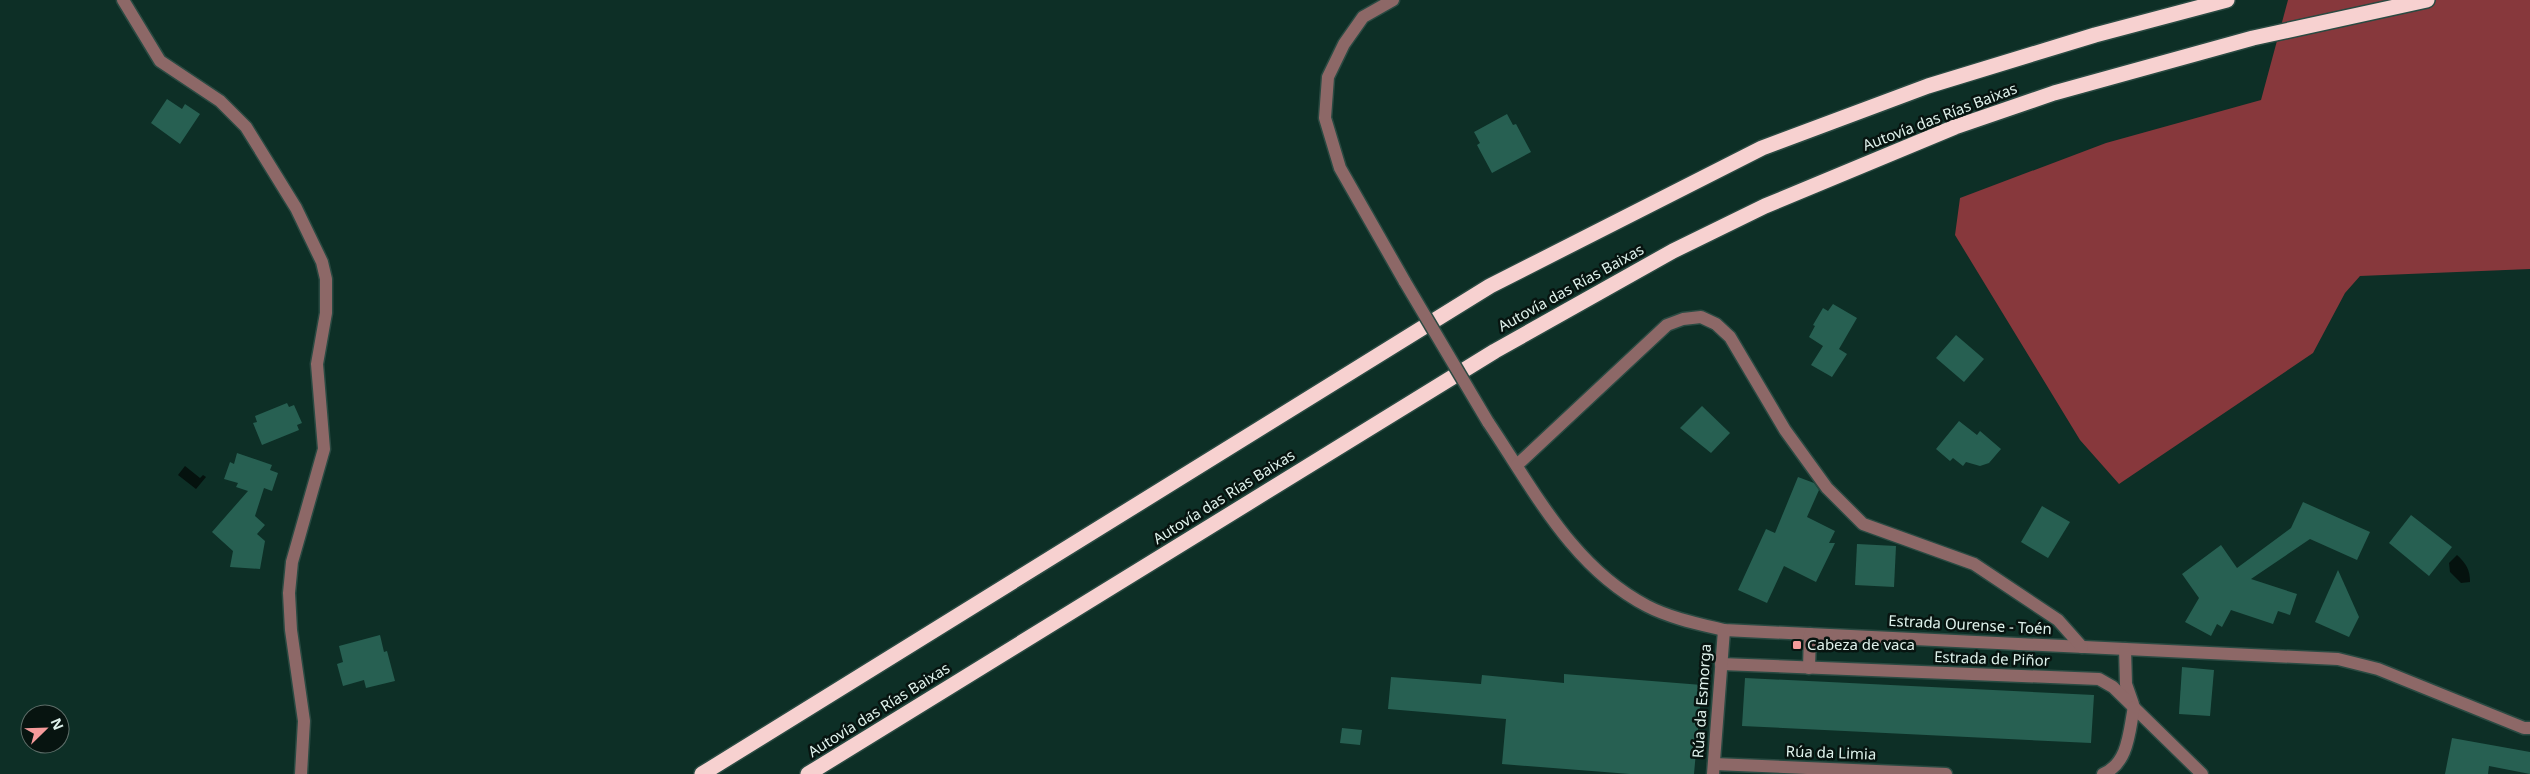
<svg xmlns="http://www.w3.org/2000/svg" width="2530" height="774" font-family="'Noto Sans',sans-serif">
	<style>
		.forest { fill: #87383c }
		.water { fill: #05120e }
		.building { fill: #276052 }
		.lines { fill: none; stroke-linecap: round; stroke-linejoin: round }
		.minor-casing { stroke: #2a4a42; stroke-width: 15 }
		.highway-casing { stroke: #2a4a42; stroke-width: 18 }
		.minor { stroke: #8d6867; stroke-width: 12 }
		.highway { stroke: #f7d1d0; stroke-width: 15 }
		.minor-bridge-casing { stroke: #2a4a42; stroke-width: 15; stroke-linecap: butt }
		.minor-bridge { stroke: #8d6867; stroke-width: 12 }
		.poi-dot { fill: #f59b9b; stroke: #071410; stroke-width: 2 }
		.labels { text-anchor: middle; stroke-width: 5; stroke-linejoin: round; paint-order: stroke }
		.street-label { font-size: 15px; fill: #dff2ec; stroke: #071410 }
		.poi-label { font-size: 15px; fill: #dff2ec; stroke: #071410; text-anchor: start }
	</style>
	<rect width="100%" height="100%" fill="#0d2f26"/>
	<path class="forest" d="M2288 0H2530V269L2360 276 2345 293 2313 353 2119 484 2080 440 1955 235 1960 198 2106 143 2261 100Z"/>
	<g class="water">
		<path d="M185 466 200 478 203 475 206 477 196 489 178 475Z"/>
		<path d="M2457 555C2466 563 2470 570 2470 582L2461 583 2450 572 2449 563Z"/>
	</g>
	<g class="building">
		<path d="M167 99 182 109 185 104 200 114 180 144 151 123Z"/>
		<path d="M1507 114 1513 125 1516 124 1531 152 1492 173 1477 145 1480 143 1474 132Z"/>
		<path d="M1833 304 1857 318 1839 349 1847 354 1832 377 1811 365 1823 346 1809 337 1815 326 1813 325 1823 308 1828 311Z"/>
		<path d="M1956 335 1984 359 1964 382 1936 358Z"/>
		<path d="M287 403 289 407 294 405 302 423 297 425 299 430 262 445 253 423 257 422 255 416Z"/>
		<path d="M1702 406 1730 433 1711 453 1680 428Z"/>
		<path d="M1959 421 1977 435 1980 431 2001 449 1989 463 1980 466 1966 462 1963 466 1953 458 1950 461 1936 449Z"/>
		<path d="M237 453 272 465 270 470 278 473 272 491 264 488 255 516 265 525 257 534 265 541 260 569 230 567 233 551 212 532 248 491 236 487 238 483 224 479 230 462 234 464Z"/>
		<path d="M1798 477 1814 483 1819 490 1807 517 1835 531 1829 543H1835L1816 582 1784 566 1767 603 1738 590 1766 529 1775 533Z"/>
		<path d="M2303 502 2370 532 2357 560 2310 539 2251 579 2297 594 2290 615 2278 611 2273 624 2231 610 2222 627 2217 624 2211 636 2185 622 2199 598 2182 574 2221 545 2237 568 2291 528Z"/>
		<path d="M2042 506 2070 522 2048 558 2021 542Z"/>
		<path d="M2411 515 2452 547 2429 576 2389 543Z"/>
		<path d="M1857 544 1896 546 1894 587 1855 585Z"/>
		<path d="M2338 570 2359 617 2349 637 2315 622Z"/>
		<path d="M380 635 384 652 387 651 395 681 366 688 364 680 343 686 337 664 343 662 339 646Z"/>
		<path d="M2182 667 2214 670 2210 716 2179 714Z"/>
		<path d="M1564 674 1702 685 1694 774H1630L1502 764 1506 719 1388 709 1391 677 1481 684 1482 675 1564 683Z"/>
		<path d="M1745 678 2094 695 2091 743 1742 726Z"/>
		<path d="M1342 728 1362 730 1360 745 1340 743Z"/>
		<path d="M2452 738 2530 752V774L2489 766 2488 774H2445Z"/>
	</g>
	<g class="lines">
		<g class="minor-casing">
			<g id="minor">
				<path d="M123 0 160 61 220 101 246 127 296 208 322 262 326 279V313L317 364 324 449 292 562 289 593 291 630 304 721 301 774"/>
				<path d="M1393 0 1363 17 1344 44 1328 77 1325 118 1340 168 1405 282"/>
				<path d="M1488 422C1534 490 1572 567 1647 606 1670 618 1699 624 1724 630L2338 659 2378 669 2524 728H2530"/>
				<path d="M1517 465 1667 325 1683 319 1701 317 1716 324 1730 337 1785 430 1827 488 1863 524 1974 564 2058 620 2082 647"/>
				<path d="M2125 649 2126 684 2133 704"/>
				<path d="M1721 664 2099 679 2113 687 2202 774"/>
				<path d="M1809 668 1810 634"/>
				<path d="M1714 764 1946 774"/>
				<path d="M1713 774 1724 630"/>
				<path d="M2103 774C2129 763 2129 731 2134 707"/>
			</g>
		</g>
		<g class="highway-casing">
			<g id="highway">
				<path d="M702 774 1490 286 1762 148 1928 86 2095 35 2227 0"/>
				<path d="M808 774 1495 351 1673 251 1765 206 1955 127 2054 93 2253 38 2427 0"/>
			</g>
		</g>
		<use href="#minor" class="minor"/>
		<use href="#highway" class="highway"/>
		<g class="minor-bridge-casing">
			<path id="minor-bridge" d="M1405 282 1488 422"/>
		</g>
		<use href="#minor-bridge" class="minor-bridge"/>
	</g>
	<rect class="poi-dot" x="1792" y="640" width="10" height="10" rx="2.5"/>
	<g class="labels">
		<g class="street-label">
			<text transform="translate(1940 117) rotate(-21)" y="5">Autovía das Rías Baixas</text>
			<text transform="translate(1571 288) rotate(-29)" y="5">Autovía das Rías Baixas</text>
			<text transform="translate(1224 497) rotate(-32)" y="5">Autovía das Rías Baixas</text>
			<text transform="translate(1970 625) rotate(3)" y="5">Estrada Ourense - Toén</text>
			<text transform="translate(1992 659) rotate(2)" y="5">Estrada de Piñor</text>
			<text transform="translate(1702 701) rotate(-86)" y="5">Rúa da Esmorga</text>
			<text transform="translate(879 710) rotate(-32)" y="5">Autovía das Rías Baixas</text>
			<text transform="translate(1831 753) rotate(2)" y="5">Rúa da Limia</text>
		</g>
		<g class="poi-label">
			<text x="1807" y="650">Cabeza de vaca</text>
		</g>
	</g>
	<g transform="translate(45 729) rotate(67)"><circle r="24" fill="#071410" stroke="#5d6d68"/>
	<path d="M0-4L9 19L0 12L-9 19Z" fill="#f59b9b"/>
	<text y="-8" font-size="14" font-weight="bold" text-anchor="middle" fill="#dff2ec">N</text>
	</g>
</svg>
